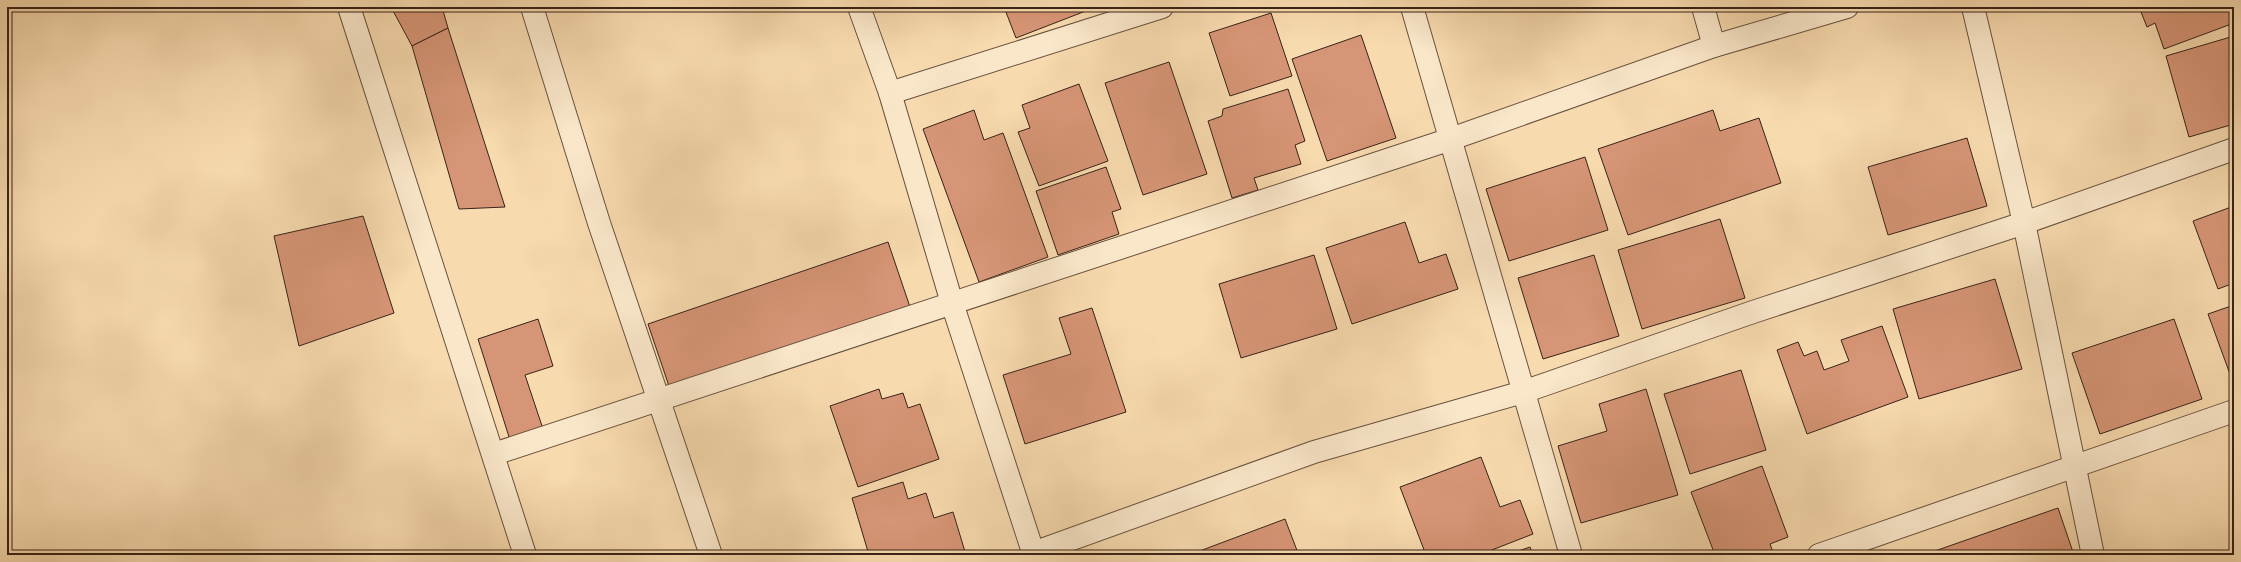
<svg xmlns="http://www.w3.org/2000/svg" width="2241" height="562" font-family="'Libre Caslon Text',serif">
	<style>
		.building { fill: #d69576; stroke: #382318 }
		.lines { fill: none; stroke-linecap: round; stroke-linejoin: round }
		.minor-casing { stroke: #68513e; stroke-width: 24 }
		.minor { stroke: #fae7ca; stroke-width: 22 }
	</style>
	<rect width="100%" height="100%" fill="#f7daae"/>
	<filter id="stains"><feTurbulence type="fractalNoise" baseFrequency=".005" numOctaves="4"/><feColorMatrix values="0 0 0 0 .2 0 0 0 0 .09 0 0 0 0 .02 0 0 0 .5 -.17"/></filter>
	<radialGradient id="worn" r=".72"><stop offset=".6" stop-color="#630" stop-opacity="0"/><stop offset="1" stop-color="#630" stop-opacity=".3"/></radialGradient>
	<g class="building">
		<path d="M391 7H442L448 28 412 46Z"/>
		<path d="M1004 7H1096L1016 38Z"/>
		<path d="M2139 7H2234V23L2164 49 2155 23 2147 27Z"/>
		<path d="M1271 13 1292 76 1230 96 1209 33Z"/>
		<path d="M448 28 505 207 459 209 412 46Z"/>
		<path d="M1361 35 1396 138 1327 161 1292 59Z"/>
		<path d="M2234 36V124L2189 137 2166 56Z"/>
		<path d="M1169 62 1207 174 1143 195 1105 83Z"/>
		<path d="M1079 84 1108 161 1039 186 1018 132 1030 128 1022 105Z"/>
		<path d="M1288 89 1305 141 1295 145 1301 164 1254 178 1258 190 1232 198 1208 121 1222 116 1223 109Z"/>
		<path d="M974 110 984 140 1003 133 1048 257 979 282 923 129Z"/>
		<path d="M1713 110 1720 131 1759 118 1781 183 1628 235 1598 149Z"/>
		<path d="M1967 138 1987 206 1888 235 1868 167Z"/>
		<path d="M1585 157 1608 230 1509 261 1486 189Z"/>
		<path d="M1106 167 1121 209 1112 212 1119 234 1058 255 1036 191Z"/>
		<path d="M2234 206V283L2218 289 2193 221Z"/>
		<path d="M363 216 394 313 299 346 274 236Z"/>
		<path d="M1720 219 1745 298 1642 329 1618 250Z"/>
		<path d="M1405 222 1419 263 1446 254 1458 289 1352 324 1326 248Z"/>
		<path d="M888 242 910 307 670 389 648 324Z"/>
		<path d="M1314 255 1337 329 1241 358 1219 284Z"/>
		<path d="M1594 255 1619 336 1543 359 1518 278Z"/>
		<path d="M1995 279 2022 369 1919 399 1893 309Z"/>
		<path d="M2234 305V385L2208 314Z"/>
		<path d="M1092 308 1126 412 1025 444 1003 375 1071 354 1059 318Z"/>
		<path d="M538 319 553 366 525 375 543 429 510 440 478 339Z"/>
		<path d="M2174 319 2202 399 2100 434 2072 353Z"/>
		<path d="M1882 326 1908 397 1807 434 1777 350 1798 342 1804 356 1817 351 1824 370 1849 361 1841 340Z"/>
		<path d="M1741 370 1766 450 1690 474 1664 394Z"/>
		<path d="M879 389 882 399 903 393 908 408 920 404 939 459 858 487 830 406Z"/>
		<path d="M1646 389 1678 495 1581 523 1558 446 1607 431 1599 404Z"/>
		<path d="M1481 457 1500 507 1520 500 1533 534 1479 555H1426L1400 487Z"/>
		<path d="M1762 466 1788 537 1770 544 1774 555H1715L1691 492Z"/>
		<path d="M903 482 908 499 926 493 934 518 953 512 966 555H869L852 498Z"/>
		<path d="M2058 508 2074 555H1933L1932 552Z"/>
		<path d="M1285 519 1298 553 1293 555H1189Z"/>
		<path d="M1530 547 1533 555H1507Z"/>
	</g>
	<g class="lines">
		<g class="minor-casing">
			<g id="minor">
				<path d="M349 7 525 555"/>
				<path d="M532 7 599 223 711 555"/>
				<path d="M859 7 890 93 952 303 1034 555"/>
				<path d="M1412 7 1571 555"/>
				<path d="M1703 7 1714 46"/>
				<path d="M1973 7 2024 223 2093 555"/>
				<path d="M890 93 1162 7"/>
				<path d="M494 454 1451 139 1714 46 1847 7"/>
				<path d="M1033 553 1314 452 1523 392 1753 312 2024 223 2234 149"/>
				<path d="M1819 555 2234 411"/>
			</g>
		</g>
		<use href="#minor" class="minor"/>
	</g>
	<rect width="2241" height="562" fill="none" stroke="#f7daae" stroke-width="24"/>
	<rect x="8" y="8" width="2225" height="546" fill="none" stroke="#382318" stroke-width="2"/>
	<rect x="12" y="12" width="2217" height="538" fill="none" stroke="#382318"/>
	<rect width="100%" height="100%" filter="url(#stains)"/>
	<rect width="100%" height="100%" fill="url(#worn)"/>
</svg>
